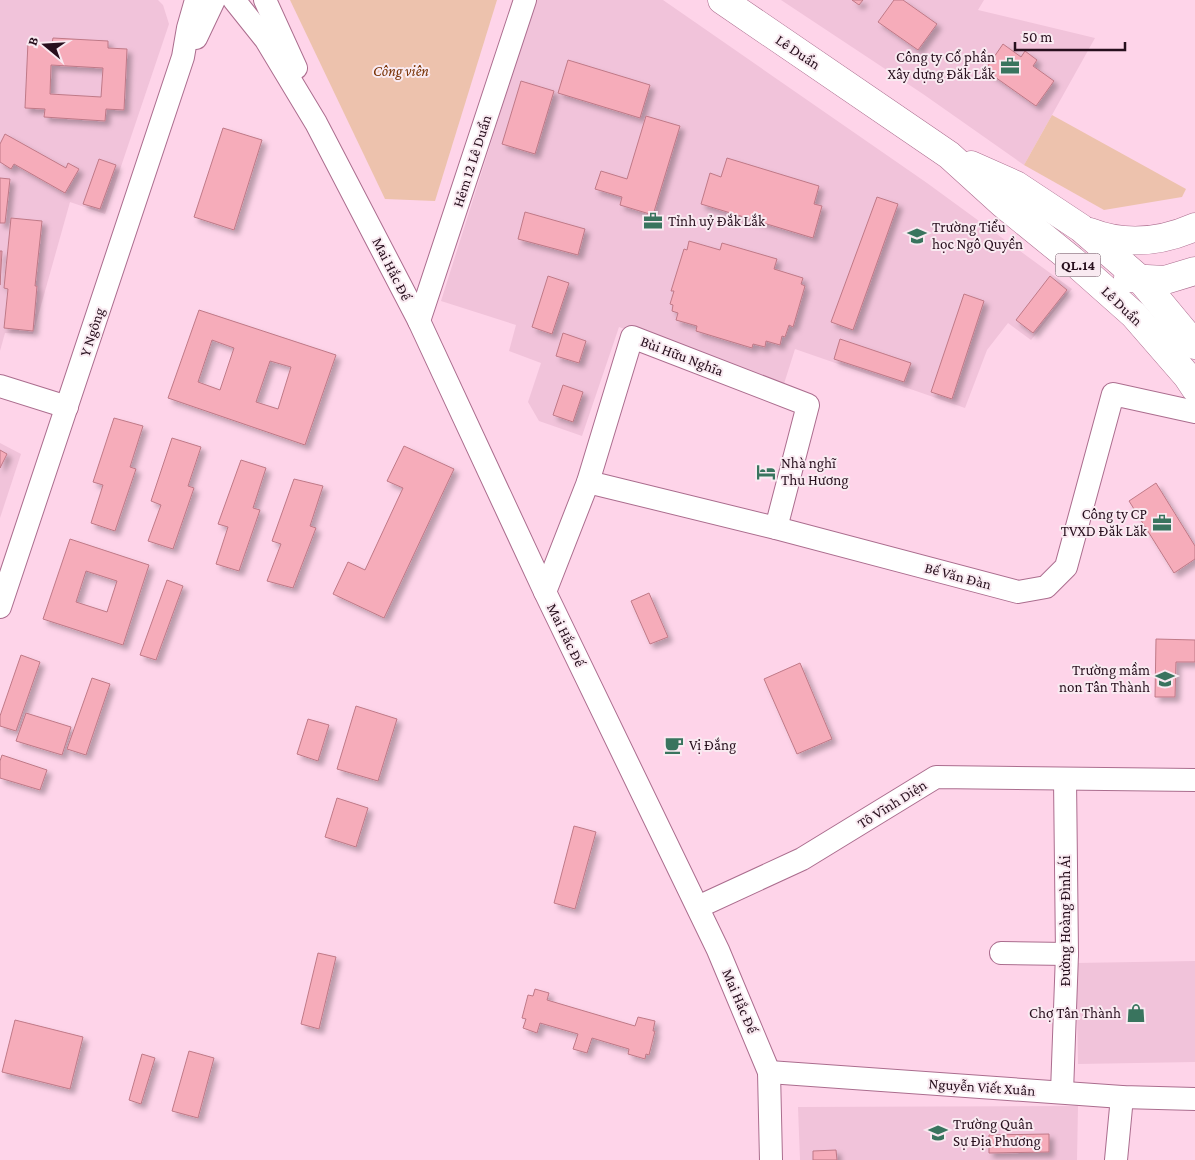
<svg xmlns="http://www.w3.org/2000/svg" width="1195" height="1160" font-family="'Crimson Pro',serif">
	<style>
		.built { fill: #f1c3da }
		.green { fill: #edc2ad }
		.building { fill: #f6acba; stroke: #bf7987; fill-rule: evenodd; filter: url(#shadow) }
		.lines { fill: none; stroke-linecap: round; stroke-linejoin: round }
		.minor-casing { stroke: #ab6d8e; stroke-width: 24 }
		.major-casing { stroke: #ab6d8e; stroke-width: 29 }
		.minor { stroke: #fff; stroke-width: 22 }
		.major { stroke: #fff; stroke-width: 28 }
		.labels { text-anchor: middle; stroke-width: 4; stroke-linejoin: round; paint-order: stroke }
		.shield { fill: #f9eaf1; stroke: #66515d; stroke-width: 1 }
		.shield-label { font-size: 14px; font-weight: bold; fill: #270f1d }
		.street-label { font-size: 15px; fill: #270f1d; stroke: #f9eaf1 }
		.poi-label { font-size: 15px; fill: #270f1d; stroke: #f9eaf1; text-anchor: start }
		.park-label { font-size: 15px; font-style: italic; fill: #783204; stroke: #f9eaf1 }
	</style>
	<defs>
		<filter id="shadow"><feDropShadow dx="4.5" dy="4.5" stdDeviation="2.5" flood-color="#0004"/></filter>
	</defs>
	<rect width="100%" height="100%" fill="#fed4e9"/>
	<g class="built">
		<path d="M0 0H158L163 5 169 24 105 214 70 202 33 334 5 333 0 351Z"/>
		<path d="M536 0H663L927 183 1072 289 1031 340 1008 323 987 350 965 408 795 349 783 387 619 327 582 436 539 421 528 402 541 363 509 351 516 325 441 301Z"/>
		<path d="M781 0H984L978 10 1095 38 1024 165 923 94Z"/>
		<path d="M0 443 21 454 0 518Z"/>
		<path d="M1195 961V1062L1078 1064 1076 963Z"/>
		<path d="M1078 1106 1077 1160H800L798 1107Z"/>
	</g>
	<g class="green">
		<path d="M290 0H497L435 201 385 199Z"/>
		<path d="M1052 115 1186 189 1182 197 1104 210 1024 165Z"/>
	</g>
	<g class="building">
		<path d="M852 0H863L859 5Z"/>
		<path d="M894 0H903L937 24 918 50 878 22Z"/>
		<path d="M53 38 108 41V48L127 49 124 110 106 109 105 121 44 117 45 109 25 108 28 42 52 43ZM51 65 103 68 101 97 50 94Z"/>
		<path d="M1003 44 1021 57 1025 51 1037 60 1033 66 1054 81 1036 106 985 70Z"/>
		<path d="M568 60 650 85 640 118 558 93Z"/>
		<path d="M521 81 554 91 535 154 502 144Z"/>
		<path d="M646 116 680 126 653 215 620 205 622 197 595 189 601 171 627 179Z"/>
		<path d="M223 128 262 140 234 230 194 217Z"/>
		<path d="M5 134 66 168 68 163 79 169 65 193 14 164 11 169 0 162V144Z"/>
		<path d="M727 158 819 186 814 204 822 206 813 238 701 204 710 173 721 177Z"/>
		<path d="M99 159 116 165 100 209 83 204Z"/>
		<path d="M0 178 10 179 5 223H0Z"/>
		<path d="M877 197 898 204 853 330 831 322Z"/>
		<path d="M525 212 585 229 578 255 518 239Z"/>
		<path d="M11 218 42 221 35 286H37L33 331 4 328 8 289 4 288Z"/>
		<path d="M689 241 720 250 722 243 777 259 774 269 803 278 801 284 805 286 793 327 789 325 785 337 782 336 780 345 766 341 765 347 753 344 752 348 696 331 697 326 676 320 678 313 672 311 673 305 670 304 674 291H671L684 249 687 250Z"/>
		<path d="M0 251H2L0 285Z"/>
		<path d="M548 276 569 283 552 334 532 327Z"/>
		<path d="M1050 276 1067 290 1033 333 1016 320Z"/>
		<path d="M964 294 984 301 952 399 931 392Z"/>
		<path d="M199 310 336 355 305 445 168 398ZM212 340 234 348 220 390 198 382ZM270 361 291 367 278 409 256 402Z"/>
		<path d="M563 333 586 341 579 363 556 356Z"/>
		<path d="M840 339 911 363 904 382 834 359Z"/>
		<path d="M563 385 583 392 573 422 553 415Z"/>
		<path d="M114 418 143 426 130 467 136 469 115 531 91 523 103 485 93 482Z"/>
		<path d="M172 438 201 447 188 486 194 488 173 549 148 541 161 505 151 501Z"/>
		<path d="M404 446 454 469 384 618 333 594 348 562 365 570 403 488 387 481Z"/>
		<path d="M0 450 7 454 0 468Z"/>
		<path d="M241 460 266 468 253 508 260 510 239 571 216 564 228 527 218 524Z"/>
		<path d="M294 479 323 486 310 526 316 528 293 588 267 581 281 544 272 541Z"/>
		<path d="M1156 483 1195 546V559L1174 573 1129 501Z"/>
		<path d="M70 539 149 565 123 645 43 619ZM86 571 117 581 107 612 76 602Z"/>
		<path d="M167 580 183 586 156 660 140 655Z"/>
		<path d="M649 593 668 637 650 644 631 601Z"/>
		<path d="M1156 639 1195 640V662H1176L1175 697H1155Z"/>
		<path d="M21 655 40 662 16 731 0 726V716Z"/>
		<path d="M800 663 832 739 797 754 764 679Z"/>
		<path d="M92 678 110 684 86 755 67 749Z"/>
		<path d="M356 706 397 719 378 781 337 769Z"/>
		<path d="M26 713 71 727 62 755 16 741Z"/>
		<path d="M308 719 329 725 318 761 297 754Z"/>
		<path d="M2 755 47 770 40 790 0 778V761Z"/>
		<path d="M337 798 368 808 356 847 325 837Z"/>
		<path d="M574 826 596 832 575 909 554 903Z"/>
		<path d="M318 953 336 957 319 1029 301 1024Z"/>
		<path d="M535 989 549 993 547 1000 635 1026 638 1017 655 1021 653 1031H655L649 1055 646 1054 645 1059 628 1054 629 1049 592 1038 587 1053 573 1049 578 1034 540 1023 537 1033 523 1028 526 1019 522 1018 528 995 533 996Z"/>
		<path d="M15 1020 83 1037 70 1089 2 1072Z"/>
		<path d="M189 1051 214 1058 198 1118 172 1111Z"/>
		<path d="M142 1054 155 1058 141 1104 129 1100Z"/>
		<path d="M1049 1134V1152L989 1153V1135Z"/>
		<path d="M836 1150 837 1160H813V1151Z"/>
	</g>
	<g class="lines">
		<g class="minor-casing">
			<g id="minor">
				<path d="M234 0 266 40 316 123 419 321 545 592 718 950 769 1072 771 1160"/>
				<path d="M265 0 296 68"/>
				<path d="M196 38 214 0"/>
				<path d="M419 321 525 0"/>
				<path d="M0 386 67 407"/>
				<path d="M588 482 776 528 1018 592 1046 587 1066 567 1113 394 1195 412"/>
				<path d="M545 592 588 482 632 337 808 405 776 528"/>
				<path d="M0 607 183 57 188 28 196 0"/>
				<path d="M698 907 802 859 936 777 1195 780"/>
				<path d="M1001 953 1067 954"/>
				<path d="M769 1072 1122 1097 1195 1099"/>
				<path d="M1062 1092 1067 954 1065 779"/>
				<path d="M1116 1160 1122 1097"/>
			</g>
		</g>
		<g class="major-casing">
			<g id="major">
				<path d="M722 0 949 155 1003 204 1072 260 1134 315 1187 376 1195 388"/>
				<path d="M971 165 1016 185 1081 228 1141 280 1195 345"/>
				<path d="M1090 232C1126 246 1161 242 1195 227"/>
				<path d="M1128 278 1165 280 1195 271"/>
			</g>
		</g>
		<use href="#minor" class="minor"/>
		<use href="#major" class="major"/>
	</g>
	<defs>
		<g id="office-bare" transform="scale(1.5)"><path d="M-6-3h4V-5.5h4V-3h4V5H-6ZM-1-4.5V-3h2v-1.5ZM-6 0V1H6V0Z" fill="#39745e" stroke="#f9eaf1" stroke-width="2.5" paint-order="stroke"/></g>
		<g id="school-bare" transform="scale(1.5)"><path d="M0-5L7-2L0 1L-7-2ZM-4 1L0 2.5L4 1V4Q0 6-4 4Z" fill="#39745e" stroke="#f9eaf1" stroke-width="2.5" paint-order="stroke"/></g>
		<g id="hotel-bare" transform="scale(1.5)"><path d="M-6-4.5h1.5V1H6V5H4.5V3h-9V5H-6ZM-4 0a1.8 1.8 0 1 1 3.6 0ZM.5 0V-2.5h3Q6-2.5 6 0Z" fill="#39745e" stroke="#f9eaf1" stroke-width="2.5" paint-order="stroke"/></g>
		<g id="cafe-bare" transform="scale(1.5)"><path d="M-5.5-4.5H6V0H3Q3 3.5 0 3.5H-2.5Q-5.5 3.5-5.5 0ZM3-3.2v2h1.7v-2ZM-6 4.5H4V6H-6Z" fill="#39745e" stroke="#f9eaf1" stroke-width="2.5" paint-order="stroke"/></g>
		<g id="shop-bare" transform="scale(1.5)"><path d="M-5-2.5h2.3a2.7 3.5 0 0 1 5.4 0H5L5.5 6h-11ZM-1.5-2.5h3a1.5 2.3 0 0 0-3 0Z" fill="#39745e" stroke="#f9eaf1" stroke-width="2.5" paint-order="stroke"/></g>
	</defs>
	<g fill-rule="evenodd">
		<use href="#office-bare" x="1010" y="66"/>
		<use href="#office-bare" x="653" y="221"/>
		<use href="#school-bare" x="917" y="236"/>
		<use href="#hotel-bare" x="766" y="472"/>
		<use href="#office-bare" x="1162" y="523"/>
		<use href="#school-bare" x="1165" y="679"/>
		<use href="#cafe-bare" x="674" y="745"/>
		<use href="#shop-bare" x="1136" y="1013"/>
		<use href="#school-bare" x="938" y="1133"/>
	</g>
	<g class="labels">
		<rect class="shield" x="1055.5" y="253.5" width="45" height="23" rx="4"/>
		<g class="shield-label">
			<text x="1078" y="270">QL.14</text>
		</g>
		<g class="street-label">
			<text transform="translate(798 52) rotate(34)" y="5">Lê Duẩn</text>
			<text transform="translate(472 161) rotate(-72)" y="5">Hẻm 12 Lê Duẩn</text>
			<text transform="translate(392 269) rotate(63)" y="5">Mai Hắc Đế</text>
			<text transform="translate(1122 306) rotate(44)" y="5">Lê Duẩn</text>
			<text transform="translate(92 332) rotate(-72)" y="5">Y Ngông</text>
			<text transform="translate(682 356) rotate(21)" y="5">Bùi Hữu Nghĩa</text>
			<text transform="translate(958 576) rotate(15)" y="5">Bế Văn Đàn</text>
			<text transform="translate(566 635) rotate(64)" y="5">Mai Hắc Đế</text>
			<text transform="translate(892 804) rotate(-32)" y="5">Tô Vĩnh Diện</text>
			<text transform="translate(1065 921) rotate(-90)" y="5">Đường Hoàng Đình Ái</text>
			<text transform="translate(740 1001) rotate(67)" y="5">Mai Hắc Đế</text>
			<text transform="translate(982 1087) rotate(4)" y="5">Nguyễn Viết Xuân</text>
		</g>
		<g class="poi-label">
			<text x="995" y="62" text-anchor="end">Công ty Cổ phần<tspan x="995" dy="17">Xây dựng Đăk Lắk</tspan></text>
			<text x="668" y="226">Tỉnh uỷ Đắk Lắk</text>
			<text x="932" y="232">Trường Tiểu<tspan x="932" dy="17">học Ngô Quyền</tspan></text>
			<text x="781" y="468">Nhà nghĩ<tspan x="781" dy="17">Thu Hương</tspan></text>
			<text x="1147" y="519" text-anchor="end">Công ty CP<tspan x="1147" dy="17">TVXD Đăk Lăk</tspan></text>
			<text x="1150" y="675" text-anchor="end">Trường mầm<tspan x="1150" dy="17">non Tân Thành</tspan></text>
			<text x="689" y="750">Vị Đắng</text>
			<text x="1121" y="1018" text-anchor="end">Chợ Tân Thành</text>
			<text x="953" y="1129">Trường Quân<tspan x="953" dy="17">Sự Địa Phương</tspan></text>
		</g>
		<g class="park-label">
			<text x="401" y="76">Công viên</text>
		</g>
	</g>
	<g transform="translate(45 45) rotate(288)" stroke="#f9eaf1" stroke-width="4" paint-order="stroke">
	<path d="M0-4L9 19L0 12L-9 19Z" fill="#270f1d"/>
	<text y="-8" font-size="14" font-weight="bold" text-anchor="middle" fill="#270f1d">B</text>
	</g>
	<path d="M1015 42v8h110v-8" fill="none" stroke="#270f1d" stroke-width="2.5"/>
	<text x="1022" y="42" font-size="15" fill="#270f1d" stroke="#f9eaf1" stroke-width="4" paint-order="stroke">50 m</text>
</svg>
